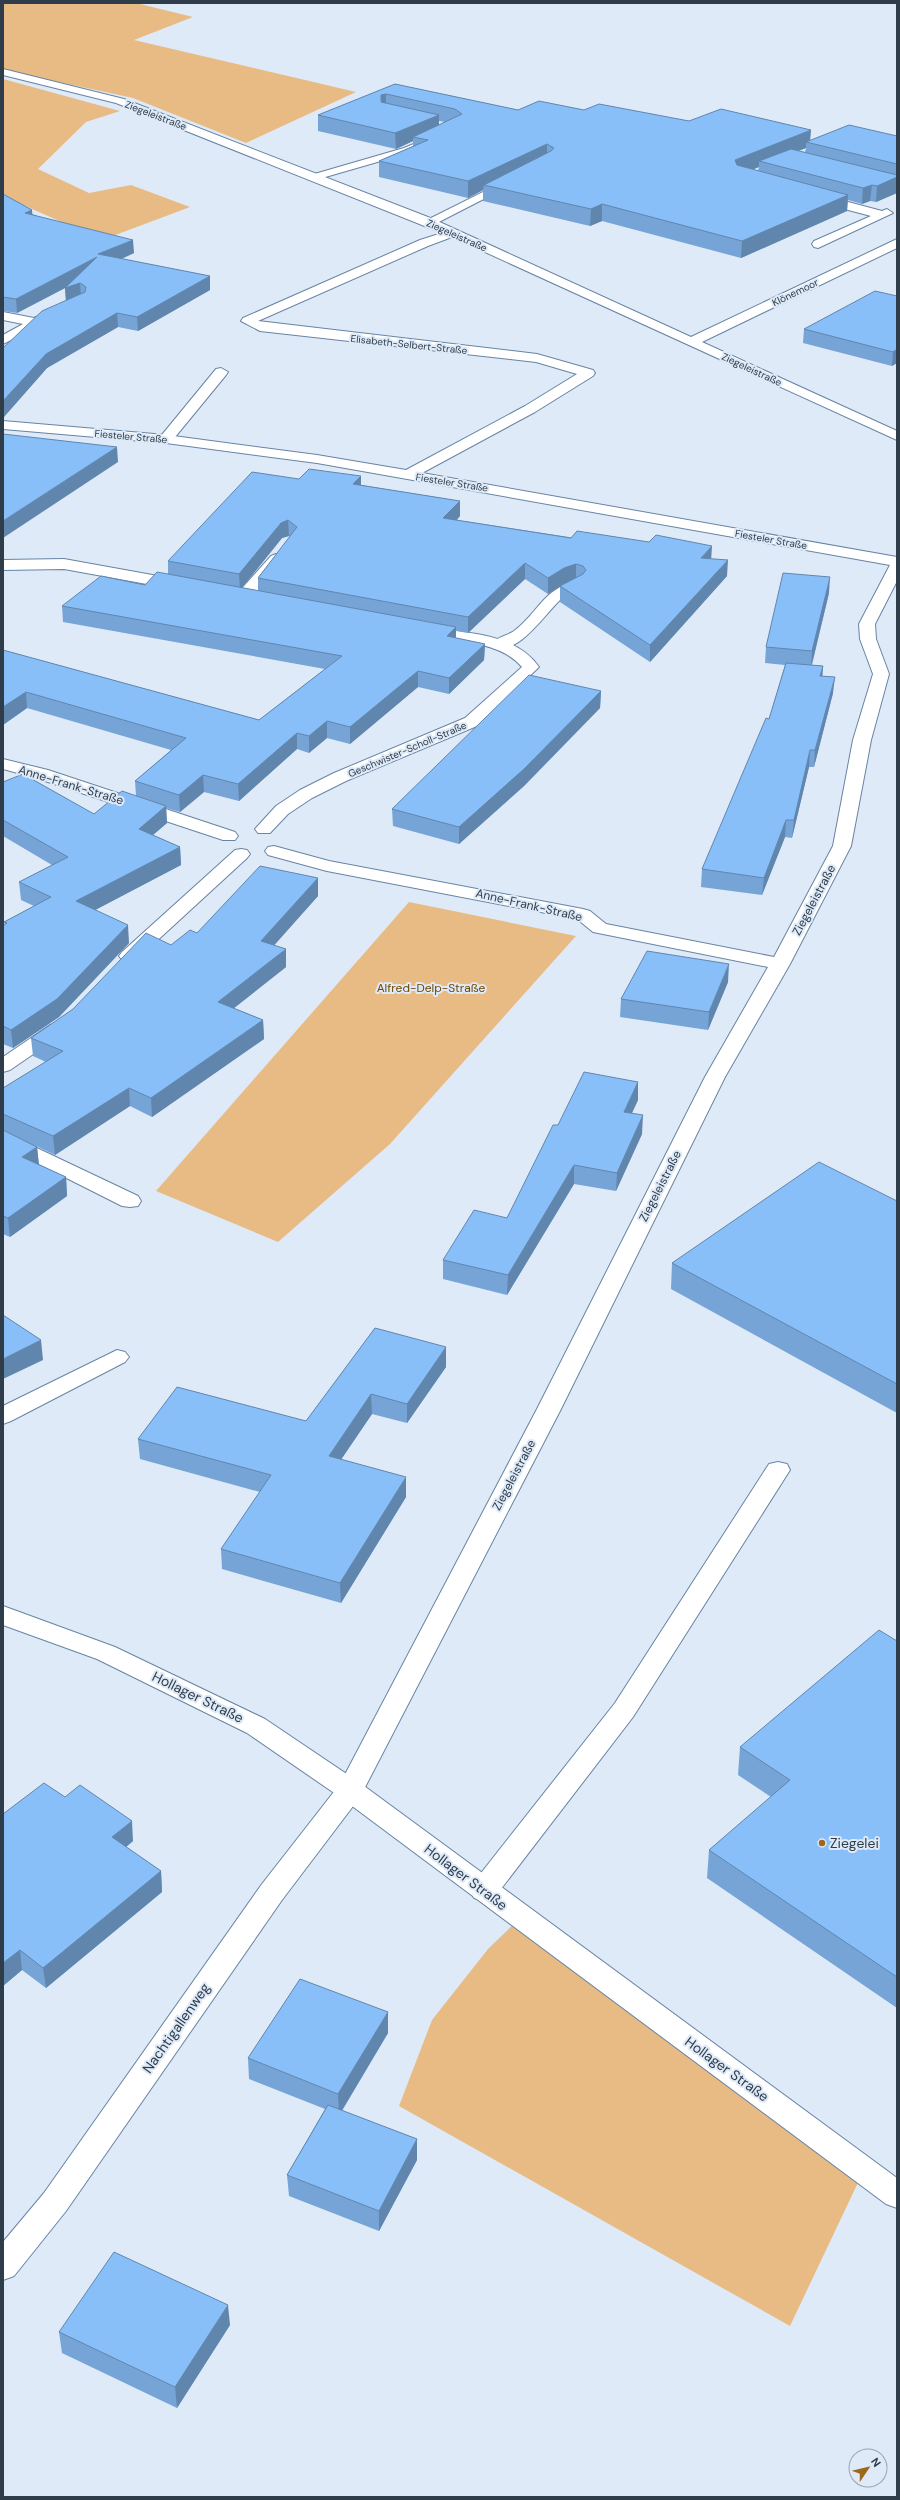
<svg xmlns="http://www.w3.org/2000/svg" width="900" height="2500" font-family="'DM Sans',sans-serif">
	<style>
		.green { fill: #e9bb84 }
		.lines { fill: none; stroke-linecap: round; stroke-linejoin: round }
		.lane-casing { stroke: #6784a3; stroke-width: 2 }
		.street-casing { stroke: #6784a3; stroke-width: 2 }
		.secondary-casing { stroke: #6784a3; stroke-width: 2 }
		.lane { fill: #fff; fill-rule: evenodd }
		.street { fill: #fff; fill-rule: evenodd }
		.secondary { fill: #fff; fill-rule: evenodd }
		.wall { fill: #76a4d6; fill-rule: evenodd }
		.shaded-wall { fill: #6086ae }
		.building { fill: #89bff9; stroke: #6086ae }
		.poi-dot { fill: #9c681e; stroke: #deeaf8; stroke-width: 1.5 }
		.labels { text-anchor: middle; stroke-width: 4; stroke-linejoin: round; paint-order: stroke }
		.far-street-label { font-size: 10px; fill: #2f3c49; stroke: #deeaf8 }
		.street-label { font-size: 12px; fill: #2f3c49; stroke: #deeaf8 }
		.park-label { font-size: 12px; fill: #6f4500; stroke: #deeaf8 }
		.near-street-label { font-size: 14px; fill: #2f3c49; stroke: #deeaf8 }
		.near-poi-label { font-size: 14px; fill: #2f3c49; stroke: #deeaf8; text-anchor: start }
	</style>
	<rect width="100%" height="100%" fill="#deeaf8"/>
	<g class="green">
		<path d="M3 3H136L193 17 134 40 356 92 246 143 133 98 3 70Z"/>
		<path d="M3 79 120 111 86 122 38 169 89 193 131 185 190 207 102 240 3 196Z"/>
		<path d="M409 902 576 936 390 1144 278 1242 156 1191Z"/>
		<path d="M521 1917 864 2170 790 2326 399 2106 432 2020 488 1949Z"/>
	</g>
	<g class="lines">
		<g class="lane-casing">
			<g id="lane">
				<path d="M428 138 432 139V143L412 152 315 180 309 177 311 175 404 148Z"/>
				<path d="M511 178 517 181 515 183 433 225H425L423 222Z"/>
				<path d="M818 194 882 211 887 209 893 213 818 248 814 247 812 244 814 241 871 216 814 201 812 198Z"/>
				<path d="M221 368 228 372 226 375 171 442H161L159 439 161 436 216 369Z"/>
				<path d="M276 554 284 559 260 590 249 600H237L235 597 237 594 271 556Z"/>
				<path d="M576 581 582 583 584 586C578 594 567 594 560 600 544 615 519 655 493 648L491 645C496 637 507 636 514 631 539 612 542 590 576 581Z"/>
				<path d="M3 1132 138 1196 141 1201 138 1206 130 1207 122 1206 3 1146Z"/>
				<path d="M117 1350 125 1352 129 1357 125 1362 11 1421 3 1424V1406Z"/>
				<path d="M778 1462 787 1464 790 1470 633 1717 494 1898 484 1901 474 1898 470 1890 474 1882 615 1703 769 1464Z"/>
			</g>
		</g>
		<g class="street-casing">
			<g id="street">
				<path d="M3 69 124 99 433 219 691 337 897 239V248L702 342 897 431V440L452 237 428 246 258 321 537 354 593 370 595 373 593 376 535 412 422 473 897 557V581L875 624 876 639 889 674 871 740 851 846 790 964 725 1077 561 1409 360 1797 282 1900 66 2211 14 2276 3 2280V2242L44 2193 262 1884 340 1784 537 1409 705 1077 768 967 593 932 577 919 327 871 268 855 265 851 268 847 274 846 329 861 583 909 590 911 606 924 774 957 833 846 853 740 873 674 860 639 859 624 890 565 317 463 166 443 3 429V421L166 435 317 455 406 470 525 406 577 374 536 362 260 331 241 321 243 318 420 240 442 233 116 103 3 75Z"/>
				<path d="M50 311 56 315 55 318 3 344V335L23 324 3 320V312L34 318Z"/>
				<path d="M64 559 180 580 188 585 180 590 64 569 3 570V560Z"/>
				<path d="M428 627C465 633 516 633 539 667L477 726 346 781 312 798 288 814 270 833H258L255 829 276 806 300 790 334 773 465 718 522 667C498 639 454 643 422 635L420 632Z"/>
				<path d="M3 759 48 770 235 832 238 836 235 840H223L36 778 3 769Z"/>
				<path d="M241 849 247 850 250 854 247 858 136 960H122L119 956 122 952 235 850Z"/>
				<path d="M57 1023 64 1025 67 1029 64 1033 10 1070 3 1072V1057L50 1025Z"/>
			</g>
		</g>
		<g class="secondary-casing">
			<path id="secondary" d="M3 1606 115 1647 265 1719 360 1783 897 2178V2208L886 2204 340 1797 247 1733 97 1659 3 1625Z"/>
		</g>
		<use href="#lane" class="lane"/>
		<use href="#street" class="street"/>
		<use href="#secondary" class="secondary"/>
	</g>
	<g class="wall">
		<path d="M395 84 518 110H584L689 121 810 140 897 136V193L876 202 870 201 862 204 848 200 847 211 741 258 602 221 590 226 483 201V190L468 198 379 177V161L413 146V141L396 149 318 131V115ZM439 121 445 122 439 125ZM806 148 805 152 798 151ZM759 167 758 171 753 169Z"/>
		<path d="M3 194 32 210V214L134 253 122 259 210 276V290L138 331 118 327 47 368 3 418V348L66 300 65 288 17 313 3 311Z"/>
		<path d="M897 296V363L892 366 803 343 804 329Z"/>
		<path d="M361 476V485L460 501V516L457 520 712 559 727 576 650 662 560 602V586L568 582 564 584 548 594 525 579 468 633 456 631V638L485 644 484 660 449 694 418 687 350 744 327 738 309 753 297 749 239 801 204 792 180 812 166 808 167 823 153 835 180 847 181 865 95 910 129 943 59 1017 13 1048 3 1044V926L5 925 4 922 34 906 21 900 19 882 52 865 3 836V782L94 814 136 796 135 781 171 750 27 708 3 725V650L259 720 325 669 63 622 62 606 145 585 168 574V561L299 479ZM289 536 290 537 258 578V591L242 588 282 538Z"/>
		<path d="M829 593 812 665 823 666 822 676 833 693 814 767H809L792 838 785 837 762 895 701 887 702 869 769 719 785 665 765 663 766 647Z"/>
		<path d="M601 691 600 708 524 786 459 844 393 826 392 809Z"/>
		<path d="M318 878V896L274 945 286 967 234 1008 263 1020 264 1039 152 1117 130 1106 55 1155 34 1145 37 1147 39 1165 66 1177 67 1196 10 1237 3 1234V1088L46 1062 33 1056 31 1038 171 945Z"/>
		<path d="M728 982 708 1030 620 1017 621 999Z"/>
		<path d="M638 1082V1100L632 1113 642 1134 616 1191 574 1184 507 1295 443 1279V1260L507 1218 558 1125Z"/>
		<path d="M897 1201V1413L671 1289 672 1263Z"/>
		<path d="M375 1328 446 1367 407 1423 372 1414 341 1459 406 1497 341 1603 222 1569 221 1549 260 1492 140 1459 138 1439 306 1421Z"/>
		<path d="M897 1641V2008L707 1878 709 1850 771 1797 738 1775 740 1747Z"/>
		<path d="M65 1797 133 1841 126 1847 161 1871 162 1892 46 1988 22 1970 3 1986V1814Z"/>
		<path d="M388 2012V2033L342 2111 417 2139V2160L379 2231 289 2196 287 2175 325 2109 249 2079 248 2058Z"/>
		<path d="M230 2325 177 2408 62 2353 59 2332Z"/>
	</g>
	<g class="shaded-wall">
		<path d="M386 94V110L382 111 381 95Z"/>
		<path d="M439 115V130L413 137V141L396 149 395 133Z"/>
		<path d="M811 130 810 143 806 142V148L767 163 759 161V167L734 177 735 160Z"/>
		<path d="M547 144V160L484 185 483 190 468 198V181Z"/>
		<path d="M897 177V193L876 202 877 186Z"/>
		<path d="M872 185 870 201 862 204 863 188Z"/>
		<path d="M848 195 847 211 741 258 742 241Z"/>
		<path d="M602 204V221L590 226 591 209Z"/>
		<path d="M32 210 33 223 25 213Z"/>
		<path d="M133 240 134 253 99 268 98 254Z"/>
		<path d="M97 257 80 283 81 297 66 302 65 288 17 313 16 299Z"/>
		<path d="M210 276V290L138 331 137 317Z"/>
		<path d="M117 313 118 327 47 368 3 418V401L46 354Z"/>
		<path d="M897 349V363L892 366 893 352Z"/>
		<path d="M117 447 118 462 3 538V521Z"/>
		<path d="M361 476V491L353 484Z"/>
		<path d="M460 501V516L443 534V518Z"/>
		<path d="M288 520 289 536 282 538 240 590 239 574 281 523Z"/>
		<path d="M712 546 711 562 701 558Z"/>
		<path d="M728 560 727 576 650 662V645Z"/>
		<path d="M525 563V579L468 633V617Z"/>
		<path d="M576 564V580L564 584 548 594V578L564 568Z"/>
		<path d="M830 577 829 593 811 667 812 651Z"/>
		<path d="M456 627V644L447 636Z"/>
		<path d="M485 644 484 660 449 694V678Z"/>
		<path d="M823 666 822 683 820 676Z"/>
		<path d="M418 671V687L350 744V727Z"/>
		<path d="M835 677 833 693 814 767 815 750Z"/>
		<path d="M601 691 600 708 524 786 459 844V827Z"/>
		<path d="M26 692 27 708 3 725V707Z"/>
		<path d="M327 721V738L309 753V736Z"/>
		<path d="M297 733V749L239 801 238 784Z"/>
		<path d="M810 750 809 767 792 838 794 820Z"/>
		<path d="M203 775 204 792 180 812 179 795Z"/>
		<path d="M166 806 167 823 140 846 139 829Z"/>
		<path d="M786 820 785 837 762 895 764 878Z"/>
		<path d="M180 847 181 865 78 919 76 901Z"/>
		<path d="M318 878V896L262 959 261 941Z"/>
		<path d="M128 925 129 943 59 1017 13 1048 11 1030Z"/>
		<path d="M286 949V967L219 1020 218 1002Z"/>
		<path d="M729 964 728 982 708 1030 709 1012Z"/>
		<path d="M263 1020 264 1039 152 1117 151 1098Z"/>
		<path d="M638 1082V1100L624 1130V1112Z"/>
		<path d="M129 1088 130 1106 55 1155 53 1136Z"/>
		<path d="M643 1115 642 1134 616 1191 617 1173Z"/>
		<path d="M37 1147 39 1166 22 1157Z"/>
		<path d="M574 1165V1184L507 1295 508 1275Z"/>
		<path d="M66 1177 67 1196 10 1237 8 1218Z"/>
		<path d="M41 1340 43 1360 3 1379V1359Z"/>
		<path d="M446 1347V1367L407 1423V1404Z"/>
		<path d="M371 1394 372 1414 330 1476 329 1456Z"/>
		<path d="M406 1477V1497L341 1603 340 1583Z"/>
		<path d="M132 1821 133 1841 114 1857 112 1837Z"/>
		<path d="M161 1871 162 1892 46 1988 43 1968Z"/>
		<path d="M20 1950 22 1970 3 1986V1963Z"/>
		<path d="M388 2012V2033L339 2115 338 2094Z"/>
		<path d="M3 2046 4 2054 3 2056Z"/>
		<path d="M417 2139V2160L379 2231V2211Z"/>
		<path d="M228 2305 230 2325 177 2408 175 2387Z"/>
	</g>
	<g class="building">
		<path d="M395 84 518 110 539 101 584 110 599 104 689 121 721 109 811 130 735 160 737 165 848 195 742 241 602 204 591 209 484 185 551 151 554 148 547 144 468 181 379 161 428 140 413 137 462 114 455 109 386 94 381 95V102L439 115 395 133 318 115Z"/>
		<path d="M849 125 897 136V164L806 142Z"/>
		<path d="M791 149 897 175V177L877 186 872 185 863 188 759 161Z"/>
		<path d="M3 194 32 210 25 213 133 240 98 254 210 276 137 317 117 313 46 354 3 401V348L42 311 85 292 86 287 80 283 65 288 97 257 16 299 3 297Z"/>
		<path d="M875 291 897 296V349L893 352 804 329Z"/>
		<path d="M3 434 117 447 3 521Z"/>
		<path d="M309 469 361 476 353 484 460 501 443 518 571 538 577 531 649 542 656 535 712 546 701 558 728 560 650 645 560 586 583 574 586 570 583 566 576 564 564 568 548 578 525 563 468 617 258 578 297 527 288 520 281 523 239 574 168 561 252 472 299 479Z"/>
		<path d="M157 572 456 627 447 636 485 644 449 678 418 671 350 727 327 721 309 736 297 733 238 784 203 775 179 795 135 781 186 738 26 692 3 707V650L259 720 342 656 62 606 101 576 145 585Z"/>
		<path d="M783 573 830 577 812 651 766 647Z"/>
		<path d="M786 663 823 666 820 676 835 677 815 750H810L794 820H786L764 878 702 869 766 718 769 719Z"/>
		<path d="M529 675 601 691 524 769 459 827 392 809Z"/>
		<path d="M23 774 94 814 122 791 166 806 139 829 180 847 76 901 128 925 57 999 11 1030 3 1026V926L7 923 4 922 51 897 19 882 68 857 3 820V782Z"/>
		<path d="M260 866 318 878 261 941 286 949 218 1002 263 1020 151 1098 129 1088 53 1136 3 1114V1088L63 1051 31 1038 73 1009 146 933 171 945 190 930 197 933Z"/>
		<path d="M647 951 729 964 709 1012 621 999Z"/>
		<path d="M584 1072 638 1082 624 1112 643 1115 617 1173 574 1165 508 1275 443 1260 474 1210 507 1218 553 1125H558Z"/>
		<path d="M3 1130 37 1147 22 1157 66 1177 8 1218 3 1216Z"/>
		<path d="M819 1162 897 1201V1384L672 1263Z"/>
		<path d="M3 1315 41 1340 3 1359Z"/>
		<path d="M375 1328 446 1347 407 1404 371 1394 329 1456 406 1477 340 1583 221 1549 271 1475 138 1439 177 1387 306 1421Z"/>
		<path d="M879 1630 897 1641V1977L709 1850 790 1780 740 1747Z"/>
		<path d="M44 1783 65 1797 80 1785 132 1821 112 1837 161 1871 43 1968 20 1950 3 1963V1814Z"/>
		<path d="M300 1979 388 2012 338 2094 248 2058Z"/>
		<path d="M328 2105 417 2139 379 2211 287 2175Z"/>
		<path d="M114 2252 228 2305 175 2387 59 2332Z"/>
	</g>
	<circle class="poi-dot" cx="822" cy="1843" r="4"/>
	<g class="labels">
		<g class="far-street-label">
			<text transform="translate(156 115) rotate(21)" y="4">Ziegeleistraße</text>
			<text transform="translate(457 235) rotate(24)" y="4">Ziegeleistraße</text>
			<text transform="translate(795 292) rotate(-26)" y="4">Klönemoor</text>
			<text transform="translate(409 344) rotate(6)" y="4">Elisabeth-Selbert-Straße</text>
			<text transform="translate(752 369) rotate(25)" y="4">Ziegeleistraße</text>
			<text transform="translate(131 436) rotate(5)" y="4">Fiesteler Straße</text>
			<text transform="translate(452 482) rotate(9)" y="4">Fiesteler Straße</text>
			<text transform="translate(771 539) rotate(10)" y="4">Fiesteler Straße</text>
			<text transform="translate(407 749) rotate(-23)" y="4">Geschwister-Scholl-Straße</text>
		</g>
		<g class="street-label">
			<text transform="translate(71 785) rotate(17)" y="4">Anne-Frank-Straße</text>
			<text transform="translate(814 900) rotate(-62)" y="4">Ziegeleistraße</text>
			<text transform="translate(529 905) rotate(13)" y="4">Anne-Frank-Straße</text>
			<text transform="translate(660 1186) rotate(-63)" y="4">Ziegeleistraße</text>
			<text transform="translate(514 1475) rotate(-62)" y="4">Ziegeleistraße</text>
		</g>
		<g class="park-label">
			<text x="431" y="992">Alfred-Delp-Straße</text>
		</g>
		<g class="near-street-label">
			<text transform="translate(198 1697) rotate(26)" y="5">Hollager Straße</text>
			<text transform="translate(466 1877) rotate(37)" y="5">Hollager Straße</text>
			<text transform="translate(176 2028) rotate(-55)" y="5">Nachtigallenweg</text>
			<text transform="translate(727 2069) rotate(36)" y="5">Hollager Straße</text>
		</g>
		<g class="near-poi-label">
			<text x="830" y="1848">Ziegelei</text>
		</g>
	</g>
	<rect width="900" height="2500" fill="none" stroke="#2f3c49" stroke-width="8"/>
	<g transform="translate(868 2468) rotate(55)"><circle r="19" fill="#deeaf8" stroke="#98a4b2"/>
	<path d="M0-3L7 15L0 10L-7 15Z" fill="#9c681e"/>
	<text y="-6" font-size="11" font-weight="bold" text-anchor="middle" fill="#2f3c49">N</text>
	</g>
</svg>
